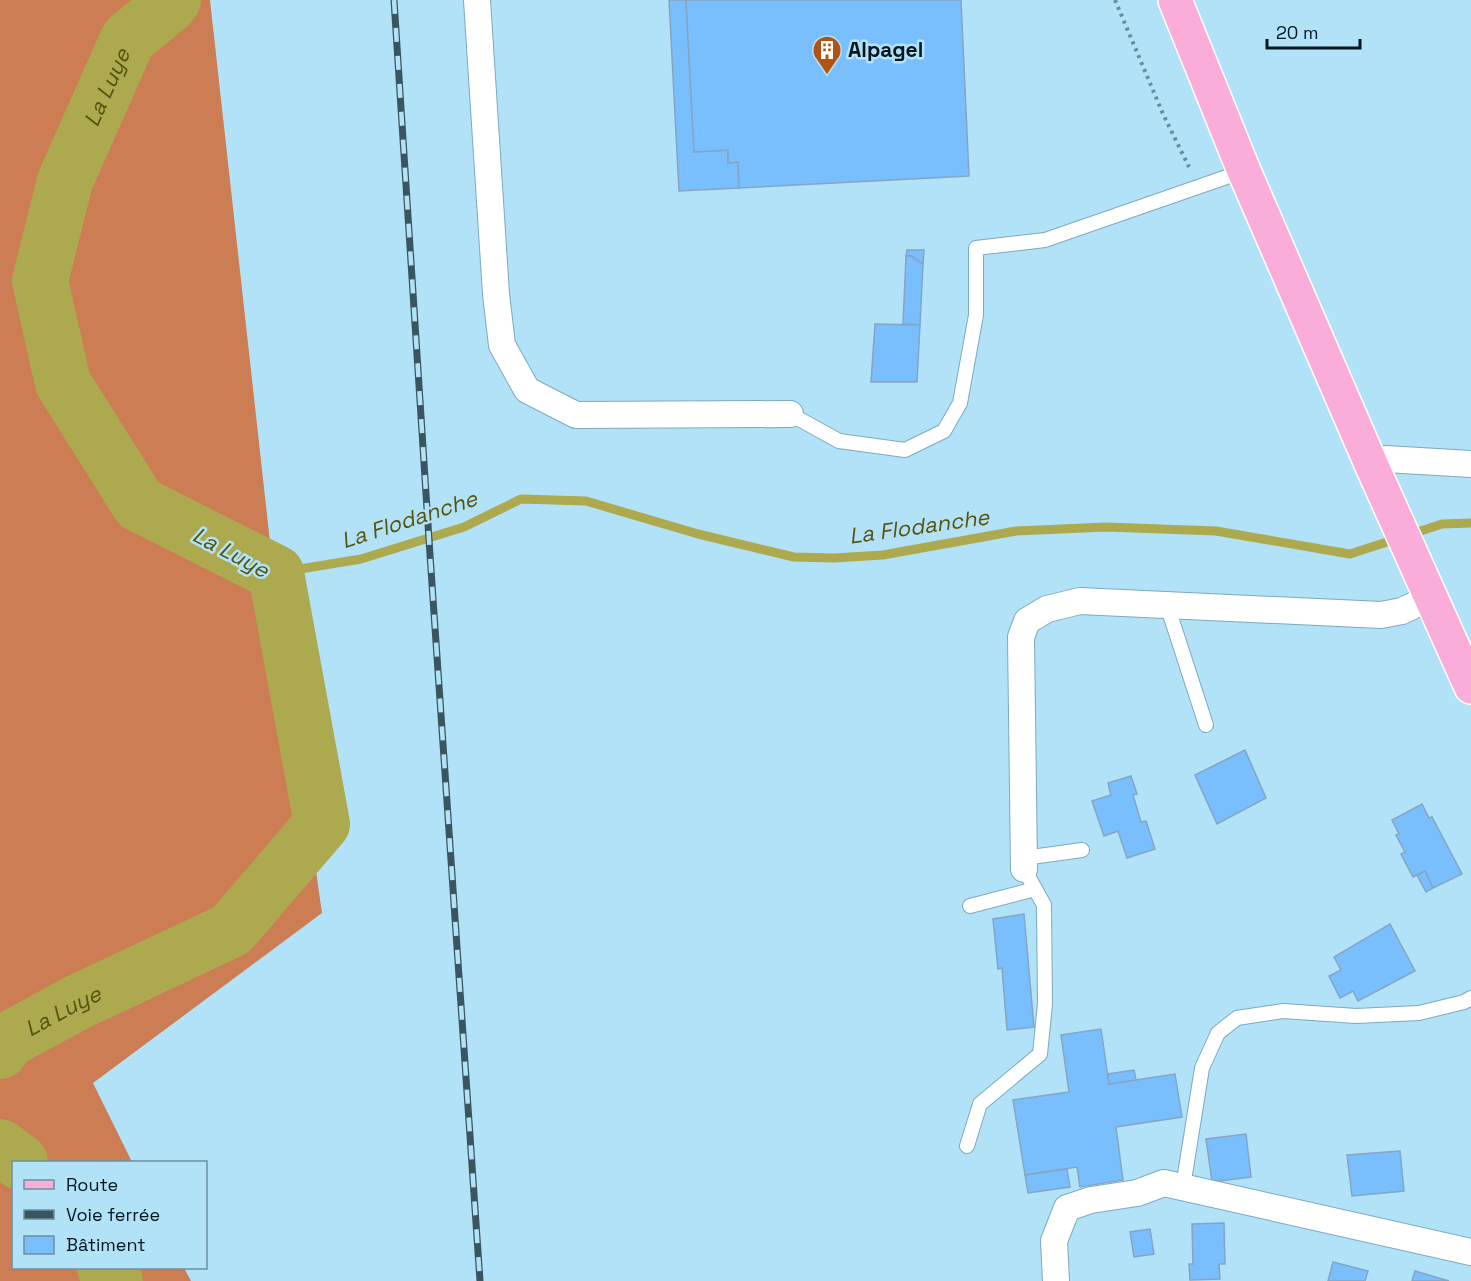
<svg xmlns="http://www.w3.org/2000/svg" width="1471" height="1281" font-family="'Space Grotesk',sans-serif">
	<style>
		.forest { fill: #cd7d54 }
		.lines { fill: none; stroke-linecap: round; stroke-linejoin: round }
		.stream { stroke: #ada94e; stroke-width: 9 }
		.river { stroke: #ada94e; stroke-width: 56 }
		.building { fill: #79bffd; stroke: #85a5c4; stroke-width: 1.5 }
		.service-casing { stroke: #7caabf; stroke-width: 16 }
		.minor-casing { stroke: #7caabf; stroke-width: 28 }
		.primary-casing { stroke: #fff; stroke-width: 36 }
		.path { stroke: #6a8d9c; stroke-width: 4; stroke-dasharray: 3 4.5; stroke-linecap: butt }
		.service { stroke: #fff; stroke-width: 14 }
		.minor { stroke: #fff; stroke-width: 26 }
		.primary { stroke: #faadd9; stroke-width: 33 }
		.rail-casing { stroke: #3a5560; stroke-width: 7 }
		.rail { stroke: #b2e2f7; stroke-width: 4.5; stroke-dasharray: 14; stroke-linecap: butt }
		.labels { text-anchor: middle; stroke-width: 5; stroke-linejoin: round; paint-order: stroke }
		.poi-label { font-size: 21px; font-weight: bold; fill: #04161d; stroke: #b2e2f7; text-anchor: start }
		.water-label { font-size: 22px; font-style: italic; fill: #56530d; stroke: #b2e2f7 }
	</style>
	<rect width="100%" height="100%" fill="#b2e2f7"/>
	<path class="forest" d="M0 0H210L273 569 322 913 93 1083 132 1162H14V1268H184L191 1281H0Z"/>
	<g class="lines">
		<path class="stream" d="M276 573 361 559 464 527 521 499 586 501 698 534 794 557 834 558 883 555 1016 531 1106 527 1216 531 1350 554 1442 524 1471 523"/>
		<g class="river">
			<path id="s1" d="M0 1051 6 1041 78 1002 231 930 322 824 276 573 139 504 63 383 40 281 65 181 128 39 168 6 173 0"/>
			<path d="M0 1147 20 1162"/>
			<path d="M105 1268 115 1281"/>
		</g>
	</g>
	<g class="building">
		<path d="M669 0H686L694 152 728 150V163L738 162 739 188 679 191Z"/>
		<path d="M686 0H961L969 176 739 188 738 162 728 163V150L694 152Z"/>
		<path d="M907 250H924L923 264 911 256H906Z"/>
		<path d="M906 256H911L923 264 920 325 903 324Z"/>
		<path d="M875 324 920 325 917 382H871Z"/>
		<path d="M1245 750 1266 798 1217 824 1195 775Z"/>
		<path d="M1131 776 1137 794 1133 795 1141 822 1146 821 1155 849 1127 858 1118 831 1104 836 1092 801 1111 795 1108 783Z"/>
		<path d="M1422 804 1429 818 1432 817 1462 874 1433 888 1425 871 1413 877 1401 854 1405 852 1396 835 1399 834 1392 820Z"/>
		<path d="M1425 871 1433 888 1426 892 1417 875Z"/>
		<path d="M1024 914 1034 1027 1007 1030 1002 968 998 969 993 919Z"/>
		<path d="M1390 924 1415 971 1358 1001 1353 991 1340 998 1329 976 1341 970 1334 957Z"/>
		<path d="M1101 1029 1109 1084 1175 1074 1182 1117 1116 1127 1123 1180 1080 1187 1077 1167 1025 1175 1013 1100 1069 1092 1061 1035Z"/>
		<path d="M1134 1070 1136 1080 1109 1084 1108 1074Z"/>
		<path d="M1246 1134 1251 1177 1212 1182 1206 1139Z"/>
		<path d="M1400 1151 1404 1191 1352 1196 1347 1155Z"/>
		<path d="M1067 1169 1070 1187 1028 1193 1025 1175Z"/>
		<path d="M1224 1223 1225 1264H1219L1220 1279 1190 1280 1189 1264H1193L1192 1224Z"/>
		<path d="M1150 1229 1154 1254 1134 1257 1130 1232Z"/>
		<path d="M1333 1262 1368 1271 1365 1281H1328Z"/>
		<path d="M1415 1271 1449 1281H1412Z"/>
	</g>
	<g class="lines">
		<g class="service-casing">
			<g id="service">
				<path d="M790 414 839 441 905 450 944 431 960 403 976 315V248L1045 240 1244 171"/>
				<path d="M1167 605 1206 725"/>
				<path d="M1024 858 1082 850"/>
				<path d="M970 906 1035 889"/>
				<path d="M967 1146 980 1104 1040 1054 1045 1004 1044 905 1024 869"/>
				<path d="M1183 1187 1202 1068 1218 1033 1237 1018 1283 1011 1356 1016 1419 1013 1464 1002 1471 998"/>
			</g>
		</g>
		<g class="minor-casing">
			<g id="minor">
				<path d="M477 0 496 294 502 345 527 390 576 415 790 414"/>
				<path d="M1371 464 1386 459 1471 464"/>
				<path d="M1024 869 1021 637 1027 621 1047 609 1080 601 1381 615 1402 611 1431 597"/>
				<path d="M1056 1281 1054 1241 1067 1208 1091 1200 1137 1193 1164 1183 1471 1252"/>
			</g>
		</g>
		<g class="primary-casing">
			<path id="primary" d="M1175 0 1244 171 1371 464 1471 687"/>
		</g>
		<path class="path" d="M1115 0 1163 114 1189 167"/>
		<use href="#service" class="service"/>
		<use href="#minor" class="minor"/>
		<use href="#primary" class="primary"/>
		<g class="rail-casing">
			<path id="rail" d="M394 0 430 555 480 1281"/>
		</g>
		<use href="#rail" class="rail"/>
	</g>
	<defs>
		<g id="building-pin" transform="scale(1.5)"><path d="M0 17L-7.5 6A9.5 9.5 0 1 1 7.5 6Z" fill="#b45214" stroke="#b2e2f7"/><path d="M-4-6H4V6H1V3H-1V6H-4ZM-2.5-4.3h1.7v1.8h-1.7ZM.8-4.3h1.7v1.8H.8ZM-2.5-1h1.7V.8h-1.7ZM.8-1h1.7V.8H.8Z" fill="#fff"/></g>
	</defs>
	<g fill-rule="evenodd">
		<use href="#building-pin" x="827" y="50"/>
	</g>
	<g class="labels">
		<g class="poi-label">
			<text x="848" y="57">Alpagel</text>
		</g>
		<g class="water-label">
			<text dy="8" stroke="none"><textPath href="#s1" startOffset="1264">La Luye</textPath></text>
			<text transform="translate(409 519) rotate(-18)" y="8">La Flodanche</text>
			<text transform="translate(919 526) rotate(-8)" y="8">La Flodanche</text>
			<text transform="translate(231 552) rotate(28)" y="8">La Luye</text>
			<text dy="8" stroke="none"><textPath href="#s1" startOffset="76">La Luye</textPath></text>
		</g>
	</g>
	<rect x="12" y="1161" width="195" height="108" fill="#b2e2f7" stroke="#6c90a0" stroke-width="1.5"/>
	<rect x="24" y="1180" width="30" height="9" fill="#faadd9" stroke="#6c90a0" stroke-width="1.5"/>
	<text x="66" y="1191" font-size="18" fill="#04161d">Route</text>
	<rect x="24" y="1210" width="30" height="9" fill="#3a5560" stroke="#6c90a0" stroke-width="1.5"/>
	<text x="66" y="1221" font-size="18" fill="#04161d">Voie ferrée</text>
	<rect x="24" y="1236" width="30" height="18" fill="#79bffd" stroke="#6c90a0" stroke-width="1.5"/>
	<text x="66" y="1251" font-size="18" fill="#04161d">Bâtiment</text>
	<path d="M1267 39v9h93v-9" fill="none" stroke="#04161d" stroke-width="3"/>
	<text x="1276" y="39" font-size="18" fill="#04161d" stroke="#b2e2f7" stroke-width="4.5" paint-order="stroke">20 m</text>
</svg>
